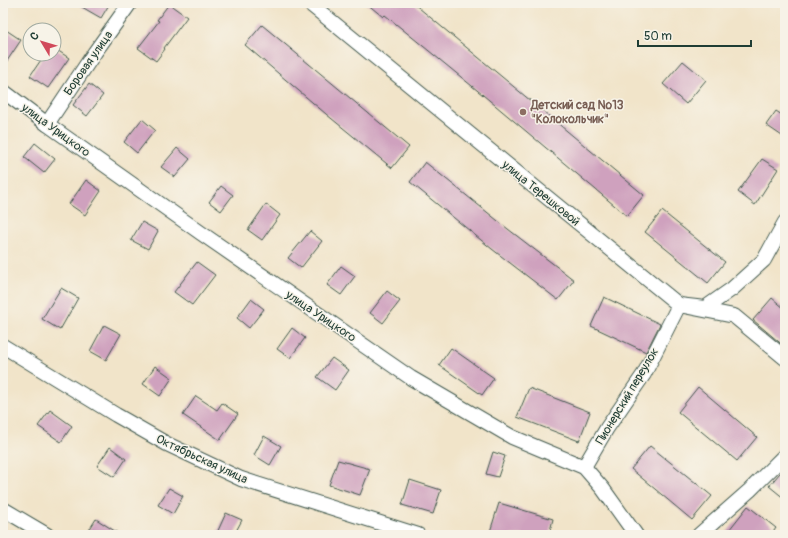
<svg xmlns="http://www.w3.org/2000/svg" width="788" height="538" font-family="Pangolin,sans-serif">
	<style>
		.building { fill: #cfa1be }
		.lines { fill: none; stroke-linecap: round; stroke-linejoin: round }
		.minor-casing { stroke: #3e564a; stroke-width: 16 }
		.minor { stroke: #fff; stroke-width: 14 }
		.education-dot { fill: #8d6e63; stroke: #f7f3e8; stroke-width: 1.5 }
		.labels { text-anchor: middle; stroke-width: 3; stroke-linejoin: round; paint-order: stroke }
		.street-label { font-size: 12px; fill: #1f3d34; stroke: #f7f3e8 }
		.education-label { font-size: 12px; font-weight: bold; fill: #785e54; stroke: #f7f3e8; text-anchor: start }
	</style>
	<rect width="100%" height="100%" fill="#f7f3e8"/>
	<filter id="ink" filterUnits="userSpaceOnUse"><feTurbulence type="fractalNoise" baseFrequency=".025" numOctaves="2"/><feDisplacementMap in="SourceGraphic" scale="8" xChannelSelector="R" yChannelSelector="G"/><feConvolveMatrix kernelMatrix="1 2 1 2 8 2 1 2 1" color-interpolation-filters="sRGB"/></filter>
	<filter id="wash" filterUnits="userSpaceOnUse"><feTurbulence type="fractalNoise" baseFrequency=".012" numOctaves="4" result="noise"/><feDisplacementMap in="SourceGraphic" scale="16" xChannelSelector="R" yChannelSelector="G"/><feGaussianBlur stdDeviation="0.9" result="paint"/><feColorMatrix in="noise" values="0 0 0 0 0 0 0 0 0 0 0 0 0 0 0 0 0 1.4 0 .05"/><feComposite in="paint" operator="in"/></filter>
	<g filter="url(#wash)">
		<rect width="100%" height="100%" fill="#f1e4c9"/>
		<g id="blocks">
			<g class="building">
				<path d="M75 3H110L101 18Z"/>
				<path d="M366 3H413L644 195 627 216 483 95 385 15 383 17Z"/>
				<path d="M169 4 187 17 164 48 165 49 156 61 138 48 159 21 157 20Z"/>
				<path d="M262 25 409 147 392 168 326 114 245 45Z"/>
				<path d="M3 28 21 40 3 67Z"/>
				<path d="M54 48 69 58 48 88 30 76 45 54H54Z"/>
				<path d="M683 61 706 80 686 104 663 84Z"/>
				<path d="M89 84 103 95 87 116 73 105Z"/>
				<path d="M776 111 785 117V138L766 125Z"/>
				<path d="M142 119 155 130 137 153 124 142Z"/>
				<path d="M35 143 55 159 44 173 24 157Z"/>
				<path d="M177 148 190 159 175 177 161 167Z"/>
				<path d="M762 159 778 169 755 205 738 192Z"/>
				<path d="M425 162 508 229 574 280 558 300 492 249 410 182Z"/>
				<path d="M86 180 101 191 85 215 69 204Z"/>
				<path d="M221 186 233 195 221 211 209 202Z"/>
				<path d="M266 204 280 215 262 240 248 230Z"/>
				<path d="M662 211 725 262 708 283 645 232Z"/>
				<path d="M142 222 158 231 148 249 131 240Z"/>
				<path d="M310 231 322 241 301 268 288 258Z"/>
				<path d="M197 262 215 275 192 305 174 292Z"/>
				<path d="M341 266 355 276 341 295 327 285Z"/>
				<path d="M61 288 78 298 60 330 42 319Z"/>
				<path d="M387 291 400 301 383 323 370 313Z"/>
				<path d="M604 297 660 324 646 352 591 326Z"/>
				<path d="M772 298 785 309V347L753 320Z"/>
				<path d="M251 299 264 309 249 328 237 318Z"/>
				<path d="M104 325 121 334 106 360 90 351Z"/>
				<path d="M292 328 305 338 290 358 277 349Z"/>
				<path d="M451 348 494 378 482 395 439 365Z"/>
				<path d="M332 358 349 370 335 390 317 377Z"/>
				<path d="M155 366 172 378 160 396 143 384Z"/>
				<path d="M698 387 757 437 737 461 678 412Z"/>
				<path d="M529 388 590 412 579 441 517 417Z"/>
				<path d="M196 396 217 410 222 403 238 414 220 440 183 415Z"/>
				<path d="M50 410 72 426 61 442 38 426Z"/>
				<path d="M264 436 281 446 270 465 254 455Z"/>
				<path d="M650 446 712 496 692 520 631 469Z"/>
				<path d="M110 447 126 459 114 477 97 466Z"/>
				<path d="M493 452 505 456 498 477 486 474Z"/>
				<path d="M338 460 370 469 360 495 329 485Z"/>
				<path d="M785 467V499L769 486Z"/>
				<path d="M410 480 441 490 433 514 402 505Z"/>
				<path d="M169 488 183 496 173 514 158 505Z"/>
				<path d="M499 503 553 519 549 535H489Z"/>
				<path d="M748 506 776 528 771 535H725Z"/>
				<path d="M226 513 242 520 234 535H216Z"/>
				<path d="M96 519 121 535H86Z"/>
			</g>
		</g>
	</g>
	<g filter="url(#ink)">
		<use href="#blocks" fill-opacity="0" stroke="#3e564a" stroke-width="1"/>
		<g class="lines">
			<g class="minor-casing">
				<g id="minor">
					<path d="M309 3 679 305 734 316 785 358"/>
					<path d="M3 91 47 124 201 233 411 378 512 437 584 467 603 489 636 535"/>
					<path d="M47 124 95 52 130 3"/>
					<path d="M3 346 116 415 167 444 241 479 418 535"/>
					<path d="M584 467 607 428 644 374 679 305 705 308 732 289 764 260 785 222"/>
					<path d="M3 509 47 535"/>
					<path d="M699 535 750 490 785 455"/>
				</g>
			</g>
			<use href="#minor" class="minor"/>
		</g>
	</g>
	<circle class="education-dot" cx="523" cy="112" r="4"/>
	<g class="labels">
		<g class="street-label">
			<text transform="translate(88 63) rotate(-55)" y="4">Боровая улица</text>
			<text transform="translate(56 130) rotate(36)" y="4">улица Урицкого</text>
			<text transform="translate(541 193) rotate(39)" y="4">улица Терешковой</text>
			<text transform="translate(321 316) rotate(34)" y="4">улица Урицкого</text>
			<text transform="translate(627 396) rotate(-59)" y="4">Пионерский переулок</text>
			<text transform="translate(202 459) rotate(25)" y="4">Октябрьская улица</text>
		</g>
		<g class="education-label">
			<text x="531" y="109">Детский сад №13<tspan x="531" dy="14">"Колокольчик"</tspan></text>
		</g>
	</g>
	<rect width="788" height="538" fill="none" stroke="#f7f3e8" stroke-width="16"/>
	<g transform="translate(42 42) rotate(308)"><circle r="19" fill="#f7f3e8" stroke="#a1aaa0"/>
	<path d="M0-3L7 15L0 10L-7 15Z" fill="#d1495b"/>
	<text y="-6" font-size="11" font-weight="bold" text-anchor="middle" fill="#1f3d34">С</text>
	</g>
	<path d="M638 40v6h113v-6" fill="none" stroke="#1f3d34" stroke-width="2"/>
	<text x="644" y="40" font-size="12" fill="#1f3d34" stroke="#f7f3e8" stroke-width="3" paint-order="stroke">50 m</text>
</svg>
